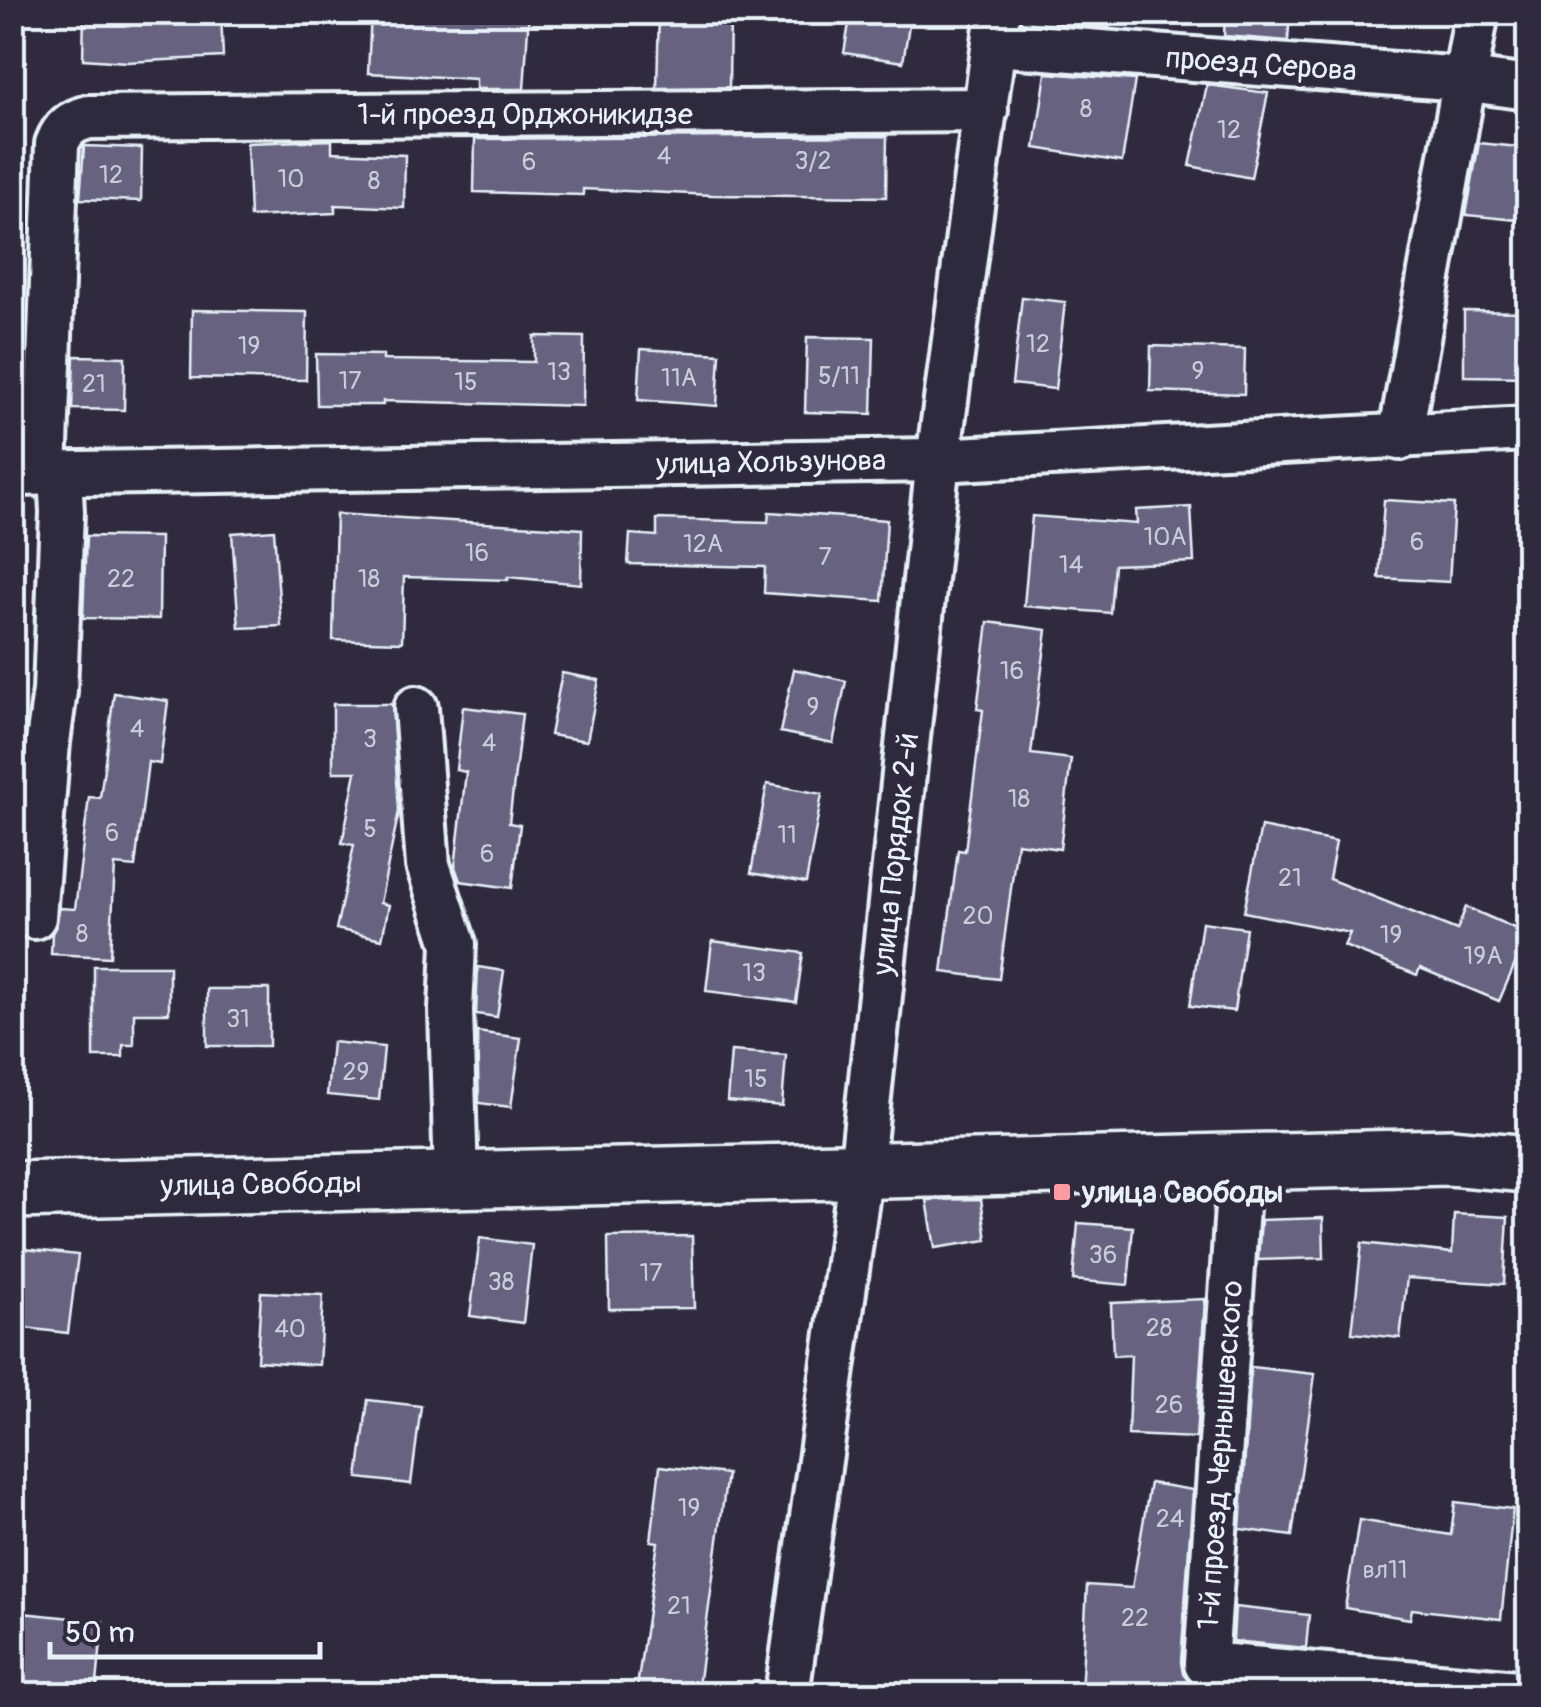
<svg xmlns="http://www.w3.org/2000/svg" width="1541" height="1707" font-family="Pangolin,sans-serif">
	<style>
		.building { fill: #666280; stroke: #e8f1f8; stroke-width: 2.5 }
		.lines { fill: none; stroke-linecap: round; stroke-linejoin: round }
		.minor-casing { stroke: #e8f1f8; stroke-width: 50 }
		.secondary-casing { stroke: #e8f1f8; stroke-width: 62 }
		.minor { stroke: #2f2a3d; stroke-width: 42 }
		.secondary { stroke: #2f2a3d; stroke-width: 55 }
		.poi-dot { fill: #ff9aa2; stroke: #2f2a3d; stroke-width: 4 }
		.labels { text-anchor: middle; stroke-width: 8; stroke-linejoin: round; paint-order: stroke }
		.number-label { font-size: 25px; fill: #c8cdda }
		.street-label { font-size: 30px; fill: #e8f1f8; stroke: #2f2a3d }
		.poi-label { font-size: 30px; font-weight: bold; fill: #e8f1f8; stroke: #2f2a3d; text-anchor: start }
	</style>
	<rect width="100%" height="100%" fill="#2f2a3d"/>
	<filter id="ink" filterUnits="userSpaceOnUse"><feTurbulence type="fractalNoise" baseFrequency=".01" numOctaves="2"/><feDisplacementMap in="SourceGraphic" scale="20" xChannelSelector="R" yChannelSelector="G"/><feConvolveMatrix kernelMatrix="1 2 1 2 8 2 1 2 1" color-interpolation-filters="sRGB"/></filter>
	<g filter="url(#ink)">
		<g class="building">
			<path d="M84 12H132V19L221 14 223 57 127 62 83 59Z"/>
			<path d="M371 12H529L524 89H476V79L368 73Z"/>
			<path d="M659 12H730L729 87 657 88Z"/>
			<path d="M851 12 910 19 903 62 844 53Z"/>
			<path d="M1056 12H1111L1109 28 1054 23Z"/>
			<path d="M1225 12H1290L1288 41 1224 36Z"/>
			<path d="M1046 73 1135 80 1122 162 1035 148Z"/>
			<path d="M1207 85 1268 93 1251 178 1190 166Z"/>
			<path d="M887 136 886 197 713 195 583 189V195L474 192 475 139Z"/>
			<path d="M332 140V152L405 155 404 208 335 205V213L250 217 247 143Z"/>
			<path d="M1479 143 1528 148V221L1466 215Z"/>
			<path d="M84 146 142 148 141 201 80 199Z"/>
			<path d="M1022 297 1065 302 1055 389 1012 384Z"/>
			<path d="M192 310 307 312 306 380 191 378Z"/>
			<path d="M1464 311 1528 312V377L1464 376Z"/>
			<path d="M534 336 584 337 583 406 383 401V405H317L316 354 383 355V360L534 362Z"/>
			<path d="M807 337 874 338 872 414 805 412Z"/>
			<path d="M1151 346 1245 349 1244 394 1150 391Z"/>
			<path d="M641 349 720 354 717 406 638 400Z"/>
			<path d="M74 356 125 357 124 410 72 409Z"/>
			<path d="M1384 500 1454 504 1449 582 1379 578Z"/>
			<path d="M1191 507 1194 562 1114 565 1110 613 1024 606 1032 516 1137 524 1136 510Z"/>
			<path d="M769 512 887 520 882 601 764 593 765 567 628 564 630 534 657 536V519L768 522Z"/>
			<path d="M336 514 582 529 581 584 508 577V580L404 577 402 642 333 640Z"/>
			<path d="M274 530 281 626 239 628 232 533Z"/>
			<path d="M86 536 160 537 159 619 83 618Z"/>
			<path d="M988 622 1047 630 1031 754 1071 759 1060 849 1017 843 999 979 942 972 958 850 965 851 983 710 977 709Z"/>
			<path d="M794 669 846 681 833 743 780 732Z"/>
			<path d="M562 673 599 680 587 741 550 735Z"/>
			<path d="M114 693 168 701 160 764 148 762 135 867 115 865 110 957 51 954 52 933 60 908 75 909 89 797 100 798Z"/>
			<path d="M333 704H392L399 811 380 903 389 905 382 939 336 929 354 845 342 843 356 772H333Z"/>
			<path d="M463 707 522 714 509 823 520 825 512 888 460 881 455 867 466 772 456 770Z"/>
			<path d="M767 784 822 794 806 883 751 873Z"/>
			<path d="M1261 827 1336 842 1329 879 1457 930 1466 907 1528 934 1499 1001 1420 968 1417 975 1344 946 1350 933 1244 912Z"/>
			<path d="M1202 922 1246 928 1234 1011 1190 1006Z"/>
			<path d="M712 941 803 953 796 1002 706 991Z"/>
			<path d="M94 966H169V1013H134V1045H123V1057H94Z"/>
			<path d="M478 967 504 971 497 1017 476 1014Z"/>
			<rect x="207" y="989" width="62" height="57"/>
			<path d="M477 1032 521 1038 511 1107 479 1103Z"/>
			<path d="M332 1042 384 1047 379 1100 327 1095Z"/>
			<path d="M731 1051 786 1055 782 1106 727 1101Z"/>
			<path d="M981 1199 987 1240 935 1248 927 1200Z"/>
			<path d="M1454 1214 1508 1217 1504 1284 1407 1278 1400 1338 1352 1333 1362 1243 1452 1253Z"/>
			<path d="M1323 1218 1324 1258 1258 1260 1261 1220Z"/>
			<path d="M1078 1223 1133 1227 1128 1285 1073 1280Z"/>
			<path d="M692 1236 694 1308 609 1309 608 1237Z"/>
			<path d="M480 1238 532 1245 523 1323 470 1316Z"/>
			<path d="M25 1249 78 1255 68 1333 16 1327Z"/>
			<path d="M261 1292 323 1295 319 1365 257 1361Z"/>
			<path d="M1205 1299 1196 1438 1128 1435 1131 1355 1113 1356 1111 1303Z"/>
			<path d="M1251 1367 1315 1374 1292 1536 1240 1529Z"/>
			<path d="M368 1400 421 1406 411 1484 358 1478Z"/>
			<path d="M660 1466 727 1474 697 1694H636L658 1542 651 1541Z"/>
			<path d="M1150 1483 1193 1490 1181 1662 1183 1674 1191 1684 1190 1694H1081L1087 1585 1132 1588Z"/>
			<path d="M1455 1502 1513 1509 1501 1619 1412 1609 1410 1619 1345 1608 1359 1520 1451 1535Z"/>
			<path d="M1235 1607 1309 1615 1306 1648 1233 1641Z"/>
			<path d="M12 1612 103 1621 96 1694H12Z"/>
		</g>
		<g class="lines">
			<g class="minor-casing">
				<g id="minor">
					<path d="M994 44 1463 79 1528 88"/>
					<path d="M1400 438 1477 12"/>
					<path d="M45 473 57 144C63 128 72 121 89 117L986 110"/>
					<path d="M12 474 938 460 1528 429"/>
					<path d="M416 708 428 865 454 944 451 1010 456 1180"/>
					<path d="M34 917 48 742 55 691 62 512 60 473"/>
					<path d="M1240 1163 1206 1664 1528 1693"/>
					<path d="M787 1694 861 1171 938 460 998 12"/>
				</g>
			</g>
			<g class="secondary-casing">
				<path id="secondary" d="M12 1190 1450 1157 1528 1164"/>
			</g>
			<use href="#minor" class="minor"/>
			<use href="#secondary" class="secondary"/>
		</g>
	</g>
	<rect class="poi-dot" x="1052" y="1182" width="20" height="20" rx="5"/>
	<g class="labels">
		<g class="number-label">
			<text x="1086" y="117">8</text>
			<text x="1229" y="138">12</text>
			<text x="664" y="164">4</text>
			<text x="813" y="169">3/2</text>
			<text x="529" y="170">6</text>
			<text x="111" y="183">12</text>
			<text x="291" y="187">10</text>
			<text x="374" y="189">8</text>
			<text x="1038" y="352">12</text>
			<text x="249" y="354">19</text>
			<text x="1198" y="379">9</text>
			<text x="559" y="380">13</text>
			<text x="839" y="384">5/11</text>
			<text x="679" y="386">11А</text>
			<text x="350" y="389">17</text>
			<text x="466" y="390">15</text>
			<text x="94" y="392">21</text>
			<text x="1165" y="545">10А</text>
			<text x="1417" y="550">6</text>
			<text x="703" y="552">12А</text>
			<text x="477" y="561">16</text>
			<text x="825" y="565">7</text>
			<text x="1071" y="573">14</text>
			<text x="121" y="587">22</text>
			<text x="369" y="587">18</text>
			<text x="1012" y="679">16</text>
			<text x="813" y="715">9</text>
			<text x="137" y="737">4</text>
			<text x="370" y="747">3</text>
			<text x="489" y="751">4</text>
			<text x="1019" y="807">18</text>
			<text x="370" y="837">5</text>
			<text x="112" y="841">6</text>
			<text x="787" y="843">11</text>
			<text x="487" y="862">6</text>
			<text x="1290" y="886">21</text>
			<text x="978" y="924">20</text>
			<text x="82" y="942">8</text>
			<text x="1391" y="943">19</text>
			<text x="1483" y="964">19А</text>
			<text x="754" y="981">13</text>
			<text x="238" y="1027">31</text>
			<text x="356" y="1080">29</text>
			<text x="756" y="1087">15</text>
			<text x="1103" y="1263">36</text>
			<text x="651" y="1281">17</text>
			<text x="501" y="1290">38</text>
			<text x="1159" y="1336">28</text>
			<text x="290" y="1337">40</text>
			<text x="1169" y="1413">26</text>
			<text x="689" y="1516">19</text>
			<text x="1170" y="1527">24</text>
			<text x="1385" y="1578">вл11</text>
			<text x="679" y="1614">21</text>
			<text x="1135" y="1626">22</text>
		</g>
		<g class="street-label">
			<text transform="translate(1261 64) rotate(4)" y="10">проезд Серова</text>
			<text x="525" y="124">1-й проезд Орджоникидзе</text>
			<text transform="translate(771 462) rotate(-1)" y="10">улица Хользунова</text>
			<text transform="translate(895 854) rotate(-84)" y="10">улица Порядок 2-й</text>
			<text transform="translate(261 1184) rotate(-1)" y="10">улица Свободы</text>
			<text transform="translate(1220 1455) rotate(-86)" y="10">1-й проезд Чернышевского</text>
		</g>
		<g class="poi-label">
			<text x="1082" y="1202">улица Свободы</text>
		</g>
	</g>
	<rect width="1541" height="1707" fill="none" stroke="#2f2a3d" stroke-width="50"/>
	<rect x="25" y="25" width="1491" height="1657" fill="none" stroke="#e8f1f8" stroke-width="4" filter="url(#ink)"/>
	<path d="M50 1642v15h270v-15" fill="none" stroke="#e8f1f8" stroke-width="5"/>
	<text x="65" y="1642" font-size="30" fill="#e8f1f8" stroke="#2f2a3d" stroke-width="8" paint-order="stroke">50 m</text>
</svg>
